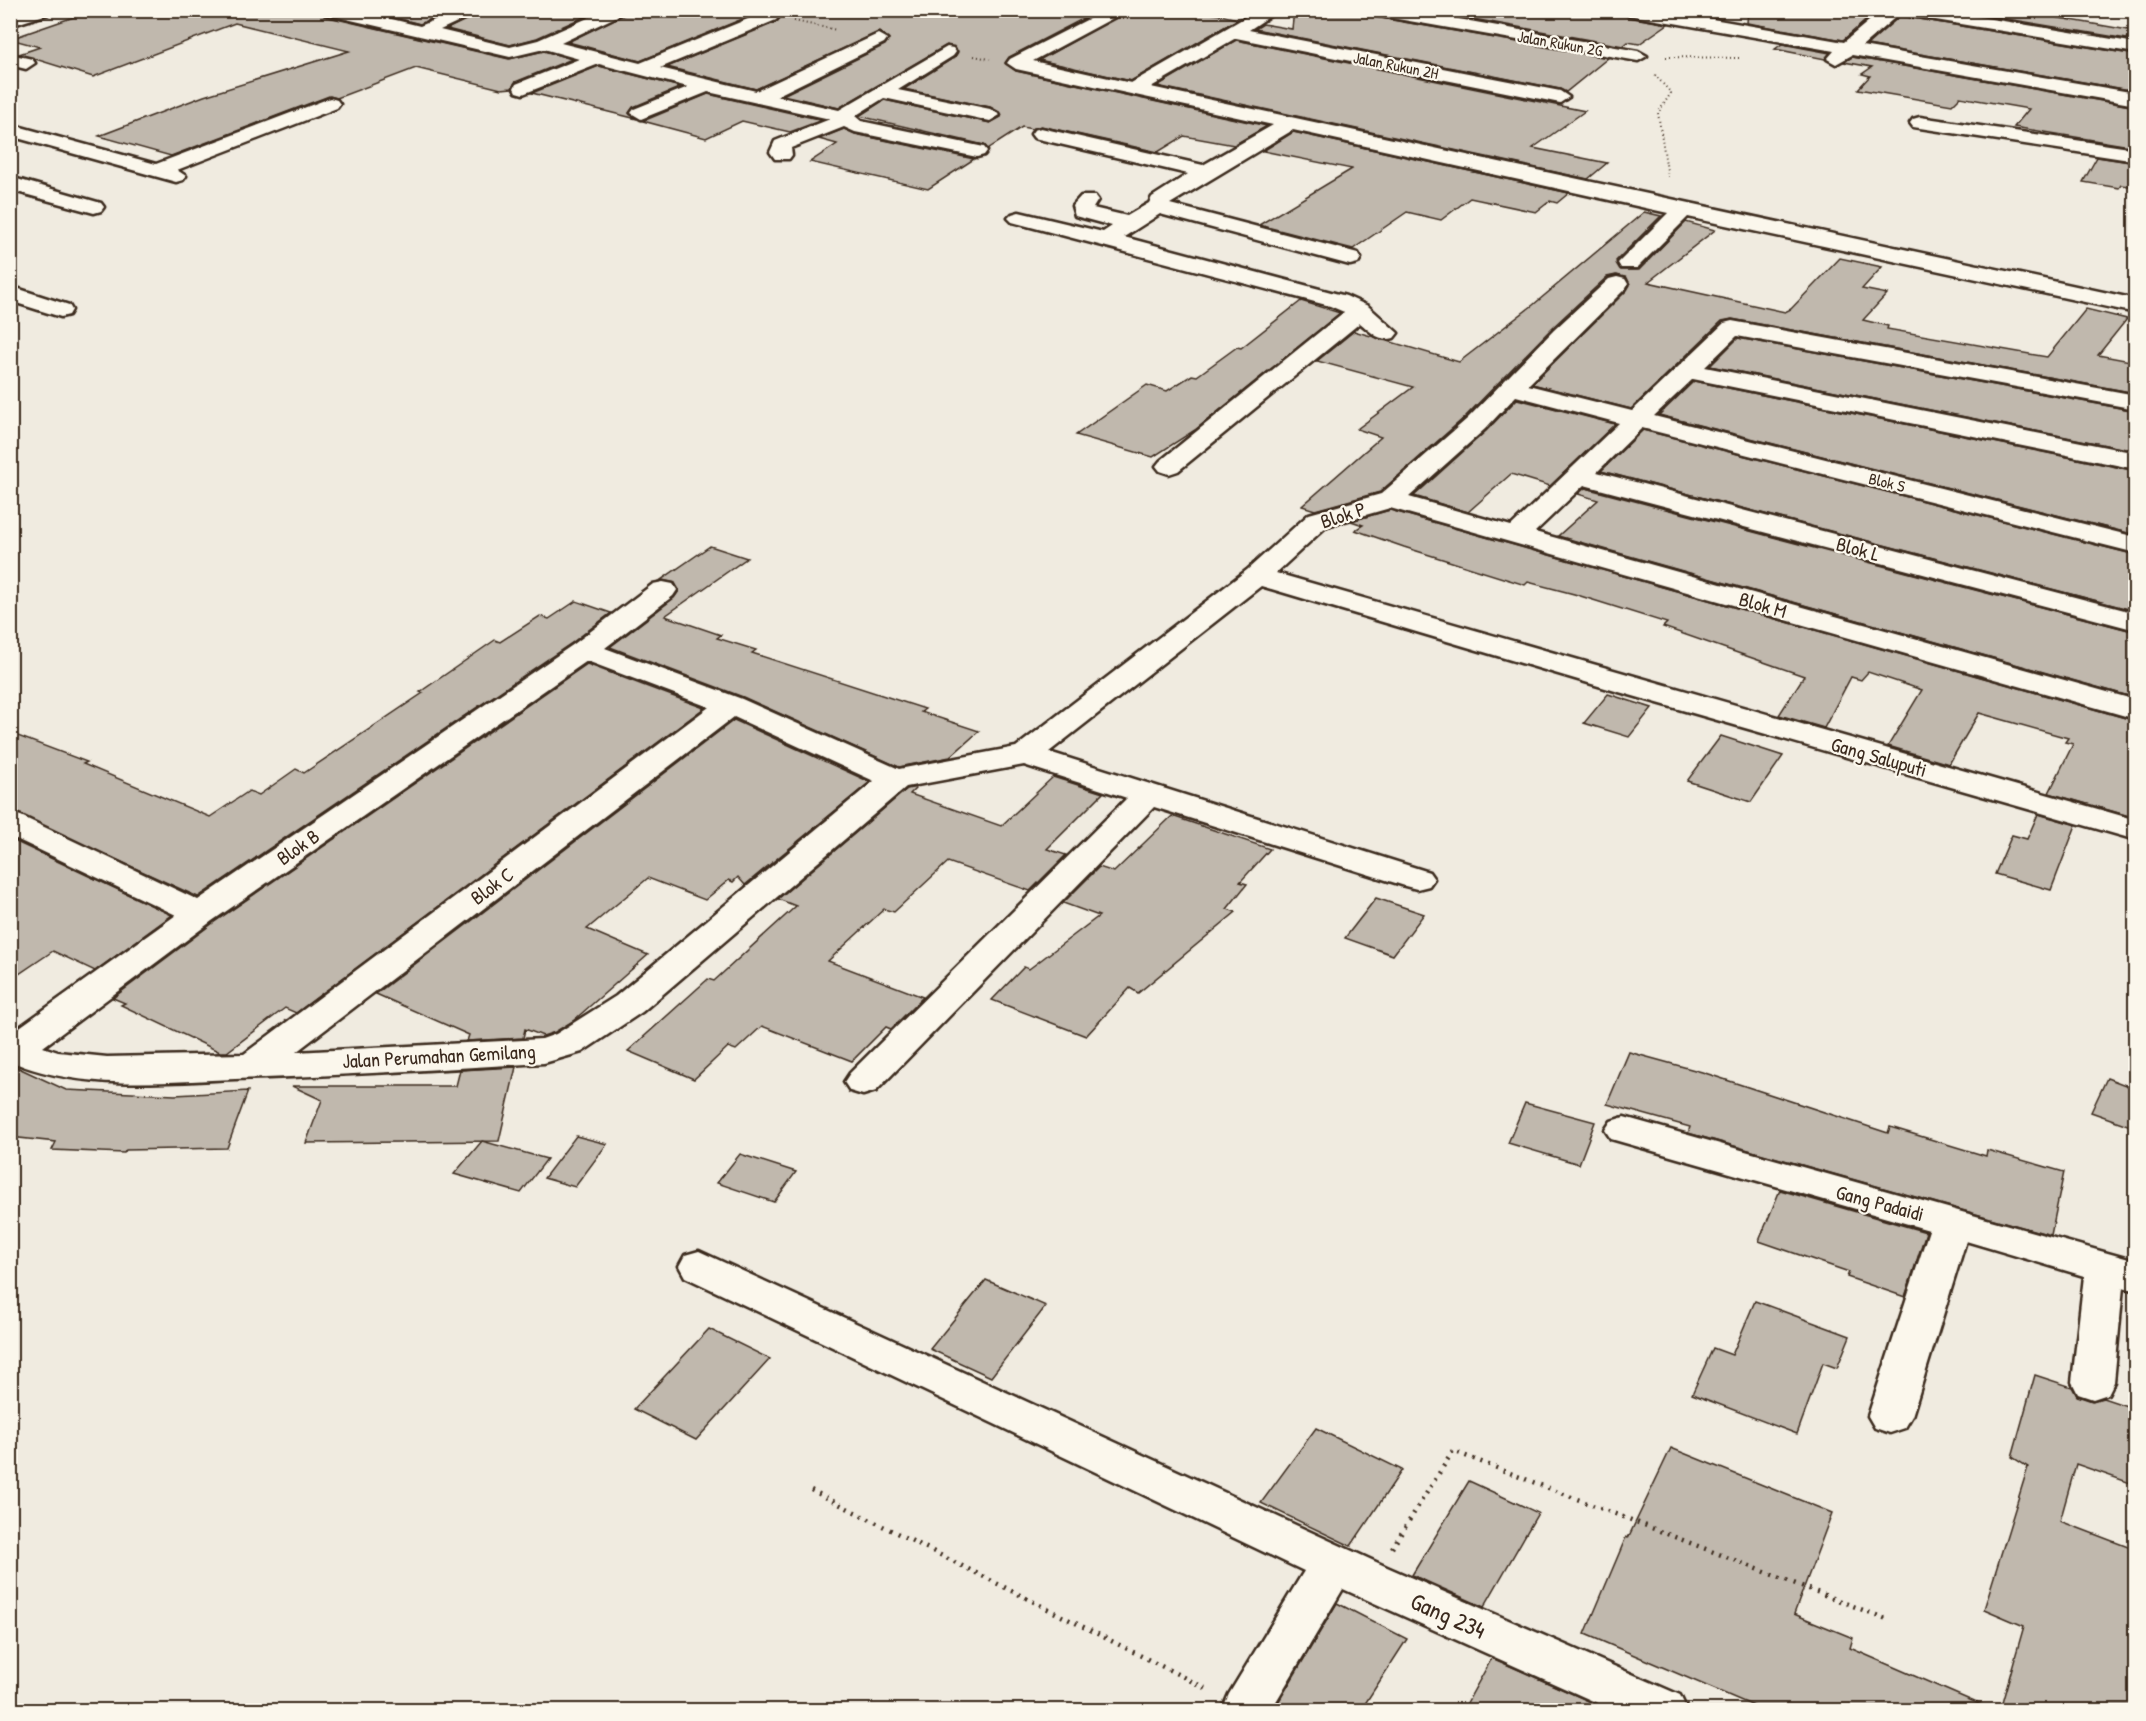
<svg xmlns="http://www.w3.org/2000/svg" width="2146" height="1721" font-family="'Patrick Hand',sans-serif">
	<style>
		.building { fill: #c0b8ad; stroke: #3b2a1e; stroke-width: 1.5 }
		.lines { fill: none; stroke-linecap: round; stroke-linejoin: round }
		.street-casing { stroke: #3b2a1e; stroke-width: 5 }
		.secondary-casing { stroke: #3b2a1e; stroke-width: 5 }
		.path-far1 { stroke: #3b2a1e; stroke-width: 2; stroke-dasharray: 1 3; stroke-linecap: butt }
		.path { stroke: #3b2a1e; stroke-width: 4.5; stroke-dasharray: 2 6; stroke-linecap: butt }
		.street { fill: #fbf7ec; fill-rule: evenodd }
		.secondary { fill: #fbf7ec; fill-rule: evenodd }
		.labels { text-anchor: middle; stroke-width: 4.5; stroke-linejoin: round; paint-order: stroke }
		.far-street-label { font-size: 16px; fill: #3b2a1e; stroke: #fbf7ec }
		.street-label { font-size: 20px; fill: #3b2a1e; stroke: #fbf7ec }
		.near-street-label { font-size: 24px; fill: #3b2a1e; stroke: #fbf7ec }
	</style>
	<rect width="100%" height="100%" fill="#f0ebe0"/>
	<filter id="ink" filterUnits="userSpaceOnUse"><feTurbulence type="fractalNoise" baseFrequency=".0167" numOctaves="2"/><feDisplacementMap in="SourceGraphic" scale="12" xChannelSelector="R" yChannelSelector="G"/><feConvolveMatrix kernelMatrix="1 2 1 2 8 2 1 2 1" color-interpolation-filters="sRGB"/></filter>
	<g filter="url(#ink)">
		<g class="building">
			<path d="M94 10H321L324 16 509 59 544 51 572 59 515 82 512 88 501 89 416 68 337 98 329 96 171 156 99 136 204 96 349 51 235 23 93 77 19 54 40 47 10 39Z"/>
			<path d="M366 10H451L420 24Z"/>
			<path d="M485 10H599L537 38 510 45 447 29Z"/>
			<path d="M632 10H757V13L640 61 568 42Z"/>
			<path d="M779 10H1100L1009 57 1005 63 1016 71 1267 126 1234 145 1184 136 1158 152 1041 126 1032 129 1022 127 988 149 984 145 859 116 884 100 990 123 1001 117V113L990 107 904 89 955 57 958 51 947 45 839 108 783 95 885 45 889 39 879 32 756 89 667 67 777 22 781 17Z"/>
			<path d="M1130 10H1197L1238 19 1131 81 1039 60Z"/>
			<path d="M1294 10H1365L1375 17 1608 58 1566 92 1560 89 1255 29 1263 24 1292 29Z"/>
			<path d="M1424 10H1618L1628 17 1668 24 1639 44 1628 42 1623 46Z"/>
			<path d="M1748 10H1878L1843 40 1747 23Z"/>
			<path d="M1954 10H2013L2134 31 2127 39Z"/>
			<path d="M1900 16 2136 55V91L1867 45Z"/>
			<path d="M1236 40 1585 111 1533 148 1607 163 1588 179 1157 86Z"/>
			<path d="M1782 44 1830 53 1825 59 1775 49Z"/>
			<path d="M1852 57 2136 107V147L2014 127 2029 109 1960 97 1952 105 1858 89 1870 76 1862 74 1872 67 1844 62Z"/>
			<path d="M599 66 681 87 633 107 629 113 637 119 532 93Z"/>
			<path d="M708 94 822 120 790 132 742 121 706 138 643 121Z"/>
			<path d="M844 129 855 134 974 159 928 189 810 162 837 144 819 139Z"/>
			<path d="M1293 132 1569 193 1557 203 1550 201 1536 212 1470 198 1441 220 1407 212 1353 249 1259 225 1352 169 1263 151Z"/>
			<path d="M2097 157 2136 163V187L2121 185 2119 188 2083 182Z"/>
			<path d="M1644 212 1661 216 1616 261 1621 270H1639L1686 222 1715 230 1648 282 1785 312 1791 309 1840 258 1882 267 1862 289 1887 294 1863 320 1888 326 1887 329 2047 357 2086 309 2127 319 2098 355 2136 362V393L1732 319 1722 321 1631 409 1532 384 1627 290 1630 285 1627 278 1616 275 1607 277 1552 328 1465 417 1380 492 1315 510 1302 506 1381 437 1357 429 1413 387 1317 361 1354 331 1459 362 1533 305Z"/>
			<path d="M1301 301 1340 313 1195 430 1153 457 1076 435 1147 385 1167 391 1192 375 1197 376 1237 347 1241 348Z"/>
			<path d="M1738 338 2136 411V451L1710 366Z"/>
			<path d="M1694 381 2136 471V535L1659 415Z"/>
			<path d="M1517 399 1615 424 1550 486 1511 474 1468 512 1414 496 1486 431Z"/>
			<path d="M1643 430 2136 555V611L1601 471Z"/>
			<path d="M1585 488 2136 632V698L1558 536 1598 500 1578 494Z"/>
			<path d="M1390 510 2136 721V818L2049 793 2073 744 2065 742 2068 738 1979 713 1949 764 1888 746 1922 690 1868 672 1861 680 1851 677 1824 728 1779 715 1804 676 1663 627 1667 623 1574 594 1528 582 1525 585 1404 547 1355 530 1363 525 1351 521Z"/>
			<path d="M710 546 747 558 665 616 721 635 717 638 756 650 752 653 925 709 921 712 979 731 950 757 899 767 743 697 610 647 674 598 679 591 675 583 661 580Z"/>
			<path d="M576 601 611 613 573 642 198 897 10 811V733L87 762 83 764 210 817 249 791 259 795 296 769 304 773 423 693 420 692 495 640 500 642 540 616 549 619Z"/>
			<path d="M587 664 704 708 296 1013 285 1008 227 1052H220L121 1005 125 1003 113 998 213 923Z"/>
			<path d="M1608 694 1652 708 1629 737 1584 723Z"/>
			<path d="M734 720 870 782 745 885 738 877 733 882 729 880 705 900 648 878 587 929 648 955 573 1021 555 1032 543 1036 525 1029 523 1038 467 1041 469 1035 376 994Z"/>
			<path d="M1721 736 1783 756 1751 802 1687 781Z"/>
			<path d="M1053 777 1103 793 1047 849 1066 855 1030 891 948 862 894 912 884 909 828 961 923 997 891 1029 886 1027 852 1061 762 1026 736 1050 728 1047 694 1079 628 1051 708 979 714 981 796 906 778 899 907 789 917 787 910 794 1001 826Z"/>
			<path d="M2038 814 2076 825 2051 890 1995 874 2012 835 2027 839Z"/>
			<path d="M1172 816 1270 849 1240 882 1247 884 1227 909 1236 912 1138 993 1130 988 1086 1036 992 1000 1024 967 1029 969 1099 916 1063 903 1099 867 1114 872Z"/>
			<path d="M10 839 172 915 95 971 53 951 10 980Z"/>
			<path d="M1376 898 1424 914 1393 955 1345 938Z"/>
			<path d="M1629 1052 1702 1072 1888 1133 1890 1127 1986 1156 1987 1150 2064 1172 2051 1235 1688 1133 1690 1127 1607 1104Z"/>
			<path d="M10 1064 66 1090 175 1095 248 1091 227 1148 126 1150 124 1153 52 1150 56 1142 10 1137Z"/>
			<path d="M516 1067 499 1141 306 1143 322 1100 292 1086H456L460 1070Z"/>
			<path d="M2107 1078 2136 1089V1128L2091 1112Z"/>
			<path d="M1525 1103 1595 1122 1579 1164 1508 1143Z"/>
			<path d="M576 1136 607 1144 575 1187 544 1178Z"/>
			<path d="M482 1141 547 1159 521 1193 454 1174Z"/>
			<path d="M740 1154 796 1172 774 1202 717 1183Z"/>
			<path d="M1780 1190 1926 1232 1905 1297 1847 1277 1849 1272 1759 1241Z"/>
			<path d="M986 1280 1046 1306 991 1377 930 1349Z"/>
			<path d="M1755 1301 1850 1336 1837 1368 1823 1363 1797 1434 1692 1394 1713 1348 1732 1355Z"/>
			<path d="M709 1329 770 1359 696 1440 634 1409Z"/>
			<path d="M2035 1375 2072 1387 2077 1396 2092 1401 2103 1398 2136 1409V1485L2076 1464 2060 1521 2136 1550V1710H2000L2024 1626 1984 1609 2028 1467 2012 1457Z"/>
			<path d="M1316 1428 1402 1470 1351 1546 1261 1503Z"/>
			<path d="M1671 1448 1832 1513 1794 1614 1853 1638 1850 1648 1993 1710H1763L1585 1634 1626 1537 1628 1538Z"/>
			<path d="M1469 1481 1538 1513 1484 1607 1412 1575Z"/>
			<path d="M1337 1603 1407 1639 1361 1710H1285L1276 1706Z"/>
			<path d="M1492 1658 1609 1710H1463Z"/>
		</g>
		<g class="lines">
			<g class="street-casing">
				<g id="street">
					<path d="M323 10H355L420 26 458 10H483L440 30 510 47 538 40 606 10H630L561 43 640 63 760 14 759 10H776L779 16 776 20 660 68 756 91 878 34 887 39 884 43 776 96 839 110 947 47 953 48 956 52 953 56 898 90 990 109 1000 115 990 121 884 98 855 116 861 121 984 147 987 151 984 155 977 157 855 132 844 127 791 148 792 155 789 159H775L770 152 775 141 830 119 708 92 641 119 631 113 634 109 688 87 599 64 523 94 516 92 514 88 516 84 579 59 544 49 510 57 325 14Z"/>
					<path d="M1106 10H1128L1033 61 1131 83 1258 10H1279L1249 30 1560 91 1569 97 1560 103 1236 38 1151 87 2136 299V313L1688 217 1637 268H1621L1618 263 1668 213 1293 130 1170 204 1358 253 1361 258 1358 263 1350 265 1160 214 1124 237 1346 296 1368 306 1398 333 1394 338C1379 342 1371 332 1360 323L1178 471 1169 474 1160 471 1156 466 1160 461 1344 312 1330 306 1012 222 1008 218 1012 214 1019 212 1103 232 1112 226 1075 216 1072 206 1081 196H1095L1098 200 1093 208 1127 216 1149 203 1152 197 1188 174 1034 138 1031 134 1034 130 1041 128 1203 165 1273 125 1016 69 1007 63 1010 59Z"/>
					<path d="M1367 10H1408L1638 51 1647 56 1638 61 1375 15Z"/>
					<path d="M1620 10H1661L1844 42 1882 10H1937L2136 43V53L1899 14 1862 46 2136 93V105L1852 55 1836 64 1827 59 1834 51 1628 15Z"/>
					<path d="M10 54 32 59 35 63 26 69 10 65Z"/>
					<path d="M330 98 337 100 340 104 337 108 177 170 186 176 183 180 176 182 10 136V124L156 164Z"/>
					<path d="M1920 117 2136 149V161L1913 127 1910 123 1913 119Z"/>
					<path d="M10 177 101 203 104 207 101 211 94 213 10 190Z"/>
					<path d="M1617 277 1625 279 1628 284 1625 289 1528 385 1632 411 1724 323 1732 321 2136 395V409L1737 336 1705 367 2136 453V469L1693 379 1654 416 2136 537V553L1642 428 1597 472 2136 613V630L1584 485 1535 532 2136 700V719L1390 508 1327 526 1276 573 2136 820V840L1612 690 1261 586 1049 752 1429 872 1434 879 1429 886 1417 889 1405 886 1154 807 876 1091 863 1095 850 1091 844 1082 850 1073 1127 798 1024 765 906 787 642 1012 582 1052 544 1063C441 1069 338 1076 235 1079 160 1082 81 1091 10 1061V1034L176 915 10 836V813L21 816 198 900 574 644 653 584 663 582 673 584 677 590 673 596 605 648 742 699 899 769 1016 747 1247 570 1309 514 1381 494 1467 419 1554 330 1609 279ZM1516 396 1619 423 1511 526 1409 497 1485 429ZM587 661 709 707 244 1054 107 1057 58 1052 43 1047 212 921ZM734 717 874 781 616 996 556 1034 542 1039 296 1052Z"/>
					<path d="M10 286 69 305 72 310 69 315 61 317 10 301Z"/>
					<path d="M1624 1117 2136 1261V1291L2123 1287 2114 1382 2108 1394 2093 1399 2078 1394 2072 1382 2084 1276 1966 1241 1912 1416 1905 1428 1890 1433 1875 1428 1868 1416 1929 1230 1611 1139 1605 1130 1611 1121Z"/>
					<path d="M699 1251 1387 1567 1680 1695 1687 1710H1613L1343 1589 1271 1710H1222L1229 1694 1304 1571 685 1277 679 1266 685 1255Z"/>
				</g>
			</g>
			<g class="secondary-casing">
				<path id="secondary" d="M24 10H50L48 14 10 26V15Z"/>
			</g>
			<g class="path-far1">
				<path d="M794 21 837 30"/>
				<path d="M974 56 990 59"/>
				<path d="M1666 57 1740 58"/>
				<path d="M1655 75 1671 93 1658 113 1668 177"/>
			</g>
			<g class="path">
				<path d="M811 1490 1209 1690"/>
				<path d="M1392 1548 1453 1451 1889 1620"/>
			</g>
			<use href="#street" class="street"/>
			<use href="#secondary" class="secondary"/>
		</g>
	</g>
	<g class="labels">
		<g class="far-street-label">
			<text transform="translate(1560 43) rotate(10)" y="6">Jalan Rukun 2G</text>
			<text transform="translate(1396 65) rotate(11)" y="6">Jalan Rukun 2H</text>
			<text transform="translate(1887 482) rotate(14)" y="6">Blok S</text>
		</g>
		<g class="street-label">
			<text transform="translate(1343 515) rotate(-18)" y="7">Blok P</text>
			<text transform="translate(1858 549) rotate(15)" y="7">Blok L</text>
			<text transform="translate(1763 605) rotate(16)" y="7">Blok M</text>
			<text transform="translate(1879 757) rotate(16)" y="7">Gang Saluputi</text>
			<text transform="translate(298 847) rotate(-35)" y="7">Blok B</text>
			<text transform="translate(492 886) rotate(-37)" y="7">Blok C</text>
			<text transform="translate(439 1056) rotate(-3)" y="7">Jalan Perumahan Gemilang</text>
			<text transform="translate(1880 1203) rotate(15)" y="7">Gang Padaidi</text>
		</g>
		<g class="near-street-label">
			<text transform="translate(1448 1616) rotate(24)" y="8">Gang 234</text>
		</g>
	</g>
	<rect width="2146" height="1721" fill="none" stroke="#fbf7ec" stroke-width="36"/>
	<rect x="18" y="18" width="2110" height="1685" fill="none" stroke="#3b2a1e" stroke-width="2" filter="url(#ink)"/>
</svg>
